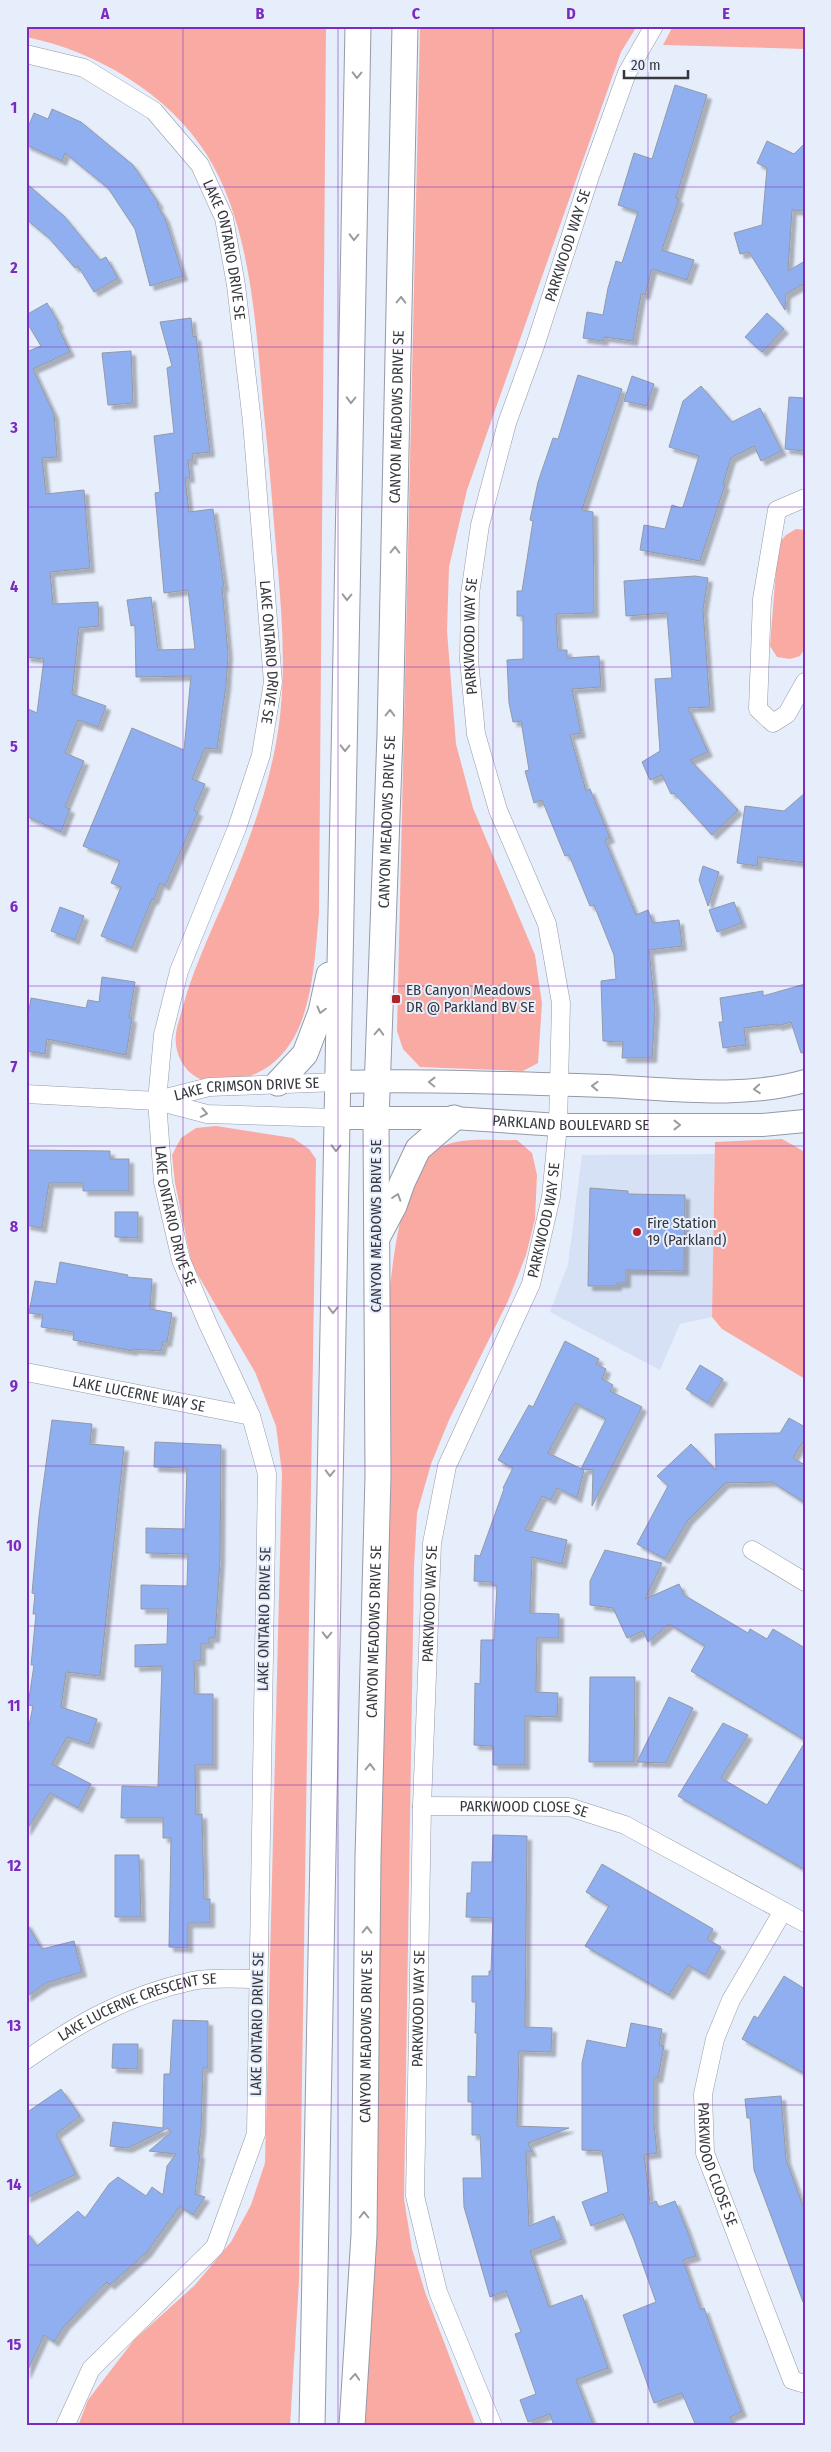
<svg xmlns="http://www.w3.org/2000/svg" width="831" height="2452" font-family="'Fira Sans Condensed',sans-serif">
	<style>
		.built { fill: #d7e1f6 }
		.green { fill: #f9aba3 }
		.building { fill: #90aff1; stroke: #9399a6; filter: url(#shadow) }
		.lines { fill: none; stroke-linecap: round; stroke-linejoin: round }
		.minor-casing { stroke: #949aa7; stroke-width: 19 }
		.tertiary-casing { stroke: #949aa7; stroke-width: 24 }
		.secondary-casing { stroke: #949aa7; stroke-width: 27 }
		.minor { stroke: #fff; stroke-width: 18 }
		.tertiary { stroke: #fff; stroke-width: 22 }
		.secondary { stroke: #fff; stroke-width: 25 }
		.oneway { stroke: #9a9c9e }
		.grid { fill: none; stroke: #7b2cbf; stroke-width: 1; stroke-opacity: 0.55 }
		.poi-dot { fill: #b22125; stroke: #e6edfb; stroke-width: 2 }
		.labels { text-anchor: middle; stroke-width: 4; stroke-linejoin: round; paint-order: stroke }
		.street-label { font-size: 15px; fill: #36383e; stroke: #e6edfb }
		.poi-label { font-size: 15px; fill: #36383e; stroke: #e6edfb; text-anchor: start }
		.neatline { fill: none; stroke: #7b2cbf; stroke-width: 2 }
		.grid-label { font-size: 16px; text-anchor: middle; font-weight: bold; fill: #7b2cbf }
	</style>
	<defs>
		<filter id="shadow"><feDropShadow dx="4.5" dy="4.5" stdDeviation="1" flood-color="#0004"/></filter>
	</defs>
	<rect width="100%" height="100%" fill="#e6edfb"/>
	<path class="built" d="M715 1154 712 1317 680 1324 660 1370 550 1312 568 1264 582 1155Z"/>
	<g class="green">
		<path d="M26 26H326L319 914C313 972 313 1058 244 1078 235 1080 225 1080 216 1081 190 1084 173 1057 176 1034 177 1025 181 1015 183 1006 193 971 207 940 222 906 242 859 262 809 273 758 288 692 283 626 277 559 273 514 270 469 265 424 256 337 254 231 207 155 169 94 96 51 26 37Z"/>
		<path d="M420 26H637L621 52 467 490 449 567 447 631 456 744 473 808 535 955 542 1003 538 1063 523 1071 420 1067 403 1049 397 1031Z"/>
		<path d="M673 26H805V49L663 45Z"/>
		<path d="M796 529 805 530V648L800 656 790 659 777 657 770 646 778 544 786 535Z"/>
		<path d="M216 1126 293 1138 309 1149 316 1159 299 2281 290 2426H78L88 2400 134 2340 195 2285 231 2242 251 2205 265 2163 282 1473 276 1426 255 1372 192 1265 175 1183 172 1155 181 1138 196 1128Z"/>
		<path d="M782 1139 805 1152V1379L722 1329 712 1317 715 1142Z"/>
		<path d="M517 1140 532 1153 537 1175 535 1219 526 1255 508 1301 449 1420 431 1464 417 1513 414 1567 404 2199 412 2249 425 2292 476 2426H363L388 1303C393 1264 401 1169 437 1149 460 1136 491 1141 517 1140Z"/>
	</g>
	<g class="building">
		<path d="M675 85 707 95 676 198 679 199 662 250 694 260 687 280 652 269 645 295 641 294 633 341 604 337 603 341 583 338 587 312 603 315 608 288 616 261 622 263 638 212 618 205 634 153 652 159Z"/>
		<path d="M52 109 81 122 133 165 159 204 157 205 165 218 183 276 150 286 135 229 108 188 65 153 62 161 26 145V132L34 113 48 119Z"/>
		<path d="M767 141 794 154 805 143V211L792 210 788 271 805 261V283L786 294 785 310 749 252 740 254 734 233 762 225 767 168 757 163Z"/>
		<path d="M26 183 64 216 100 260 106 257 118 278 94 292 78 266 75 268 49 238 26 219Z"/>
		<path d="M47 303 59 324 57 325 70 352 33 369 54 414 57 457 42 458 46 494 84 490 90 568 50 572 53 604 98 602 99 626 79 628 72 694 106 706 98 727 78 720 65 753 84 761 65 807 70 809 61 832 26 816V708L37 713 44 659 26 657V352L41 346 26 321V315Z"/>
		<path d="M767 313 784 329 762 352 745 337Z"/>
		<path d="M191 318 193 337 196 336 210 452 192 454 193 460H188L190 478H185L189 512 213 509 224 587H222L228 654 226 686 217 749 205 748 192 779 205 784 194 810 198 812 165 886 160 883 154 900 152 899 132 948 101 936 121 887 111 883 120 861 83 846 132 728 184 750 191 676 136 677 135 625 131 626 127 600 151 597 158 650 195 649 188 590 164 593 155 493 160 492 154 436 174 433 167 368 172 366 160 322Z"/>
		<path d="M131 351 133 403 108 405 102 353Z"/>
		<path d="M578 375 622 389 582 510 593 512 594 613 556 614 558 650H567V658L599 656 601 687 572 689 581 733 570 735 586 791 590 789 610 838 605 840 636 915 648 910 653 923 679 920 682 946 649 950 655 1009 652 1058H622L623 1042 603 1041 601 981 616 979 614 955 594 905 590 906 569 855 565 856 542 800 534 803 525 771 529 770 521 721 513 722 509 703 507 660 523 659V616H517V591H522L533 521 530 520 538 482 553 438 558 439Z"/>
		<path d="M632 376 654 384 647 406 624 401Z"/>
		<path d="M701 386 732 422 760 408 782 451 761 461 754 446 731 458 723 484 725 485 700 561 640 550 644 525 665 529 672 505 681 508 683 507 699 456 669 447 683 401Z"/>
		<path d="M789 397 805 398V451L785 449Z"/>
		<path d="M695 576 708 578 703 610 710 707 688 708 708 752 690 760 738 810 712 835 674 793 671 794 662 775 650 780 642 762 660 751 655 679 672 678 667 613 626 616 624 581Z"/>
		<path d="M805 793V863L758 857 757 866 737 863 745 806 784 811Z"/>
		<path d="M703 866 719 872 708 906 699 880Z"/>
		<path d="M734 902 742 923 717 932 709 910Z"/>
		<path d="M60 907 84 916 75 940 51 931Z"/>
		<path d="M102 977 135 982 129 1018H132L126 1055 47 1039 45 1054 26 1051V1029L31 998 86 1008 88 1000 99 1002Z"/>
		<path d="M805 984V1052L801 1053 791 1022 777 1026V1024L744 1028 746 1045 723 1048 719 1022H723L720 998 763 991V996Z"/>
		<path d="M26 1150 110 1151V1159H129V1191H83V1183H49L42 1228 26 1225Z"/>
		<path d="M590 1188 628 1191V1194L685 1195 684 1271 626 1270V1283H617V1286H588Z"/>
		<path d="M115 1212H138V1238L115 1237Z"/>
		<path d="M60 1262 128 1275 127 1277 152 1279 150 1309 172 1313 167 1342H163L161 1351 133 1349V1351L73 1340 74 1332 41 1327 43 1315 29 1313 35 1281 56 1284Z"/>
		<path d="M565 1341 599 1359 596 1364 606 1369 602 1379 613 1385 610 1391 642 1407 592 1506 593 1470 581 1469 606 1419 575 1403 548 1453 584 1470 577 1498 557 1488 551 1500 542 1496 525 1530 567 1540 562 1564 532 1557 530 1613 559 1614V1638H537L536 1692 558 1693 557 1717 525 1716V1765H493V1746L474 1745 475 1683 480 1684 481 1640H494L497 1586 492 1585V1582L474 1581 475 1555 480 1556 504 1489 503 1488 513 1468 498 1460 529 1405 533 1407Z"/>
		<path d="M700 1365 723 1379 708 1403 686 1389Z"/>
		<path d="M789 1418 805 1427V1438L793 1458 805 1465V1503L772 1482 725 1483 688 1520 665 1559 637 1544 668 1486 657 1476 691 1444 716 1470 715 1434 780 1433Z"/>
		<path d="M52 1420 92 1424 90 1444 124 1447 100 1676 66 1672 61 1707 97 1719 89 1744 67 1737 52 1764 91 1784 78 1808 50 1793 26 1831V1740L33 1706 28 1705 34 1665H31L36 1614H33L35 1594 32 1593 39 1516Z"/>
		<path d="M155 1442 221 1445 220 1560 215 1638H209V1644H201V1661H194L195 1694H213V1765H195L196 1815 202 1814 204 1899H210V1923H188V1948L169 1947 171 1838H163V1818H121L122 1786 158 1787 162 1666 135 1667V1645L167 1644 168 1609H141V1585L187 1586 188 1554 146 1553V1528L185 1529 187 1468 154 1467Z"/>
		<path d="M605 1550 662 1563 645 1599 679 1584 684 1595 748 1633 750 1629 767 1639 773 1629 805 1648V1740L691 1671 705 1646 669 1624 648 1642 643 1631 627 1638 613 1608 590 1605V1581Z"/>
		<path d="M590 1677H635L634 1762H589Z"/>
		<path d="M669 1697 693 1708 666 1763 637 1762Z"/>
		<path d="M723 1723 748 1735 721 1778 767 1805 805 1742V1870L678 1796Z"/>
		<path d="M493 1835 527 1836 525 2027 552 2028 551 2052 519 2051 517 2126 569 2128 528 2143 532 2152H526L529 2226 554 2216 562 2239 530 2251 549 2307 582 2295 608 2368 576 2380 594 2426H554L550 2414 528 2422 520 2400 536 2394 515 2334 521 2332 506 2291 490 2297 464 2207 463 2178H482L480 2135H472V2102H468V2076L476 2077 477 2033H475L476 2002H472V1976H489V1971H491L493 1918 466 1917 467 1893H471L472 1862H492Z"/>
		<path d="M115 1855H139L141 1917H115Z"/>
		<path d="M602 1864 713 1929 707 1939 721 1947 705 1975 688 1965 669 1995 585 1946 609 1906 586 1892Z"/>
		<path d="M26 1922 42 1949 74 1941 82 1972 46 1983 26 1997Z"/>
		<path d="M784 1976 805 1989V2074L742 2039 754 2016 758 2018Z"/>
		<path d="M173 2020 208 2021V2068H203L201 2130 198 2154H200L195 2194 205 2197 193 2215 180 2206 147 2252 110 2285 107 2282 65 2325 54 2342 44 2335 26 2374V2231L37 2246 78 2211 85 2218 109 2184 118 2177 146 2196 152 2187 163 2195 167 2166 176 2154 149 2151 171 2132 168 2128 128 2148 110 2146 113 2122 163 2128 164 2074H170Z"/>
		<path d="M631 2023 662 2029 659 2045 664 2046 658 2078H654V2124L657 2153 644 2155 650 2204 656 2201 659 2207 675 2201 687 2230 696 2256 683 2260 701 2310 704 2308 742 2412 730 2417 734 2426H696L682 2393 654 2403 623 2315 656 2302 634 2240 623 2214 591 2226 582 2202 608 2192 602 2151 582 2150V2063L587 2040 626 2048Z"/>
		<path d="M113 2044H138V2069L112 2068Z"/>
		<path d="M61 2089 80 2116 56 2134 76 2174 26 2198V2113Z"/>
		<path d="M781 2096 786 2159 805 2212V2301L803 2302 754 2170 750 2118H747L745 2099Z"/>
	</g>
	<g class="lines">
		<g class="minor-casing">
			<g id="minor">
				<path id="s1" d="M26 54 84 68 154 111 200 165 224 218 236 285 252 422 273 682 261 755 237 828 179 971 163 1035 157 1101 163 1182 181 1260 207 1322 251 1416 267 1474 256 2134 215 2247 91 2369 65 2426"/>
				<path d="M805 498 777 510 762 599 758 709 773 723 787 714 805 682"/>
				<path d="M26 1094 157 1101 207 1114 336 1118"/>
				<path id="s2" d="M158 1100 209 1087 337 1082"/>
				<path id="s3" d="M26 1372 251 1416"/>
				<path d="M752 1550 805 1582"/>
				<path id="s4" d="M422 1806 569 1807 625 1825 805 1923"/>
				<path id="s5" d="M783 1911 731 2000 715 2039 703 2094 705 2153 792 2380 805 2384"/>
				<path id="s6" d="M26 2060C78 2023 128 1995 192 1981 212 1977 237 1979 257 1979"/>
				<path id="s7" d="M493 2426 438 2292 415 2196 422 1806 432 1543 447 1466 531 1284 551 1197 558 1125 561 1003 547 924 498 810 476 734 469 660 470 594 480 525 507 423 535 346 590 176 627 73 654 26"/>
			</g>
		</g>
		<g class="tertiary-casing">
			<g id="tertiary">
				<path d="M337 1082C426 1080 516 1083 605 1086 671 1089 742 1099 805 1081"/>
				<path id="s8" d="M336 1118H454L558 1125H762L805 1121"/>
			</g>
		</g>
		<g class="secondary-casing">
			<g id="secondary">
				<path d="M278 1083 305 1054 321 1012 329 975"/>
				<path d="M377 1238 394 1206 402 1183 418 1149 454 1118"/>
				<path d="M312 2426 358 26"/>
				<path id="s9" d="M352 2426 364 2235 368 1858 378 1476 376 1119 390 734 405 26"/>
			</g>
		</g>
		<use href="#minor" class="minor"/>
		<use href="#tertiary" class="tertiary"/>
		<use href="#secondary" class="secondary"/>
	</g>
	<defs><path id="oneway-chevron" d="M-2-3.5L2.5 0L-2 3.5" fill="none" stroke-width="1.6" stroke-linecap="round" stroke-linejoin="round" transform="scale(1.25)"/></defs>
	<g class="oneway">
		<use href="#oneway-chevron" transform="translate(357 75) rotate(91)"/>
		<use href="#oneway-chevron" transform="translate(354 237) rotate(91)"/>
		<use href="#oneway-chevron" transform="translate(401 300) rotate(-89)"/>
		<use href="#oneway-chevron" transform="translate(351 400) rotate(91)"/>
		<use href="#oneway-chevron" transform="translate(395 550) rotate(-89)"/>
		<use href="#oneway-chevron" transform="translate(347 597) rotate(91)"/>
		<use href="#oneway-chevron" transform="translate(390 713) rotate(-89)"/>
		<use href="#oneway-chevron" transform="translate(345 748) rotate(91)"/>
		<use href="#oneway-chevron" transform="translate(321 1010) rotate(105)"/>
		<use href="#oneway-chevron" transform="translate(379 1032) rotate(-88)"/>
		<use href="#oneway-chevron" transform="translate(432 1082) rotate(-179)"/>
		<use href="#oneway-chevron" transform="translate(595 1086) rotate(-178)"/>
		<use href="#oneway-chevron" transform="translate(757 1089) rotate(176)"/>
		<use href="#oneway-chevron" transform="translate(204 1113) rotate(11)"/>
		<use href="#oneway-chevron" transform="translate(677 1125)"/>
		<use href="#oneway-chevron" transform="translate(336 1148) rotate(91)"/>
		<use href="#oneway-chevron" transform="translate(397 1197) rotate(-72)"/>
		<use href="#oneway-chevron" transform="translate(333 1310) rotate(91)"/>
		<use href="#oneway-chevron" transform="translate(330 1473) rotate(91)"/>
		<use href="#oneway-chevron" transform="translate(327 1635) rotate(91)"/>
		<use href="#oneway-chevron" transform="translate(370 1767) rotate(-89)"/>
		<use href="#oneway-chevron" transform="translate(367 1930) rotate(-89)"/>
		<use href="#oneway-chevron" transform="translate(364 2215) rotate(-90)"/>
		<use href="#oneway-chevron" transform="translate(355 2377) rotate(-86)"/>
	</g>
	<path class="grid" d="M183 26V2426M338 26V2426M493 26V2426M648 26V2426M26 187H805M26 347H805M26 507H805M26 667H805M26 826H805M26 986H805M26 1146H805M26 1306H805M26 1466H805M26 1626H805M26 1785H805M26 1945H805M26 2105H805M26 2265H805"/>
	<g class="poi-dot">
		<rect x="391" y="994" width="10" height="10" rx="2.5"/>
		<circle cx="637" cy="1232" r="5"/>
	</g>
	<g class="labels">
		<g class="street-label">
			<text dy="5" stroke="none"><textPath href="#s7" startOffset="2246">PARKWOOD WAY SE</textPath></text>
			<text dy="5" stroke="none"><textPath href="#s1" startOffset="302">LAKE ONTARIO DRIVE SE</textPath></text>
			<text dy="5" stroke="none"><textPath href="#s9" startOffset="2010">CANYON MEADOWS DRIVE SE</textPath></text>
			<text dy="5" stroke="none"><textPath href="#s7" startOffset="1841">PARKWOOD WAY SE</textPath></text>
			<text dy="5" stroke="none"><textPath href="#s1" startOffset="708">LAKE ONTARIO DRIVE SE</textPath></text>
			<text dy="5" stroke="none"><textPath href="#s9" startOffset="1605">CANYON MEADOWS DRIVE SE</textPath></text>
			<text dy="5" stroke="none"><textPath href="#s2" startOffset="90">LAKE CRIMSON DRIVE SE</textPath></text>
			<text dy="5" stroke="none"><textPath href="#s8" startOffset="235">PARKLAND BOULEVARD SE</textPath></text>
			<text dy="5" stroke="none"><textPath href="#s1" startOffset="1292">LAKE ONTARIO DRIVE SE</textPath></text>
			<text dy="5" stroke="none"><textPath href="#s7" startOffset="1241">PARKWOOD WAY SE</textPath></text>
			<text transform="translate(376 1226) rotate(-90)" y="5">CANYON MEADOWS DRIVE SE</text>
			<text dy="5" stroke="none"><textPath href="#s3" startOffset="115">LAKE LUCERNE WAY SE</textPath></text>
			<text dy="5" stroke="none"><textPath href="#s7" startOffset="836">PARKWOOD WAY SE</textPath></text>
			<text transform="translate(264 1619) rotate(-89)" y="5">LAKE ONTARIO DRIVE SE</text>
			<text dy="5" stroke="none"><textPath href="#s9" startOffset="795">CANYON MEADOWS DRIVE SE</textPath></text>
			<text dy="5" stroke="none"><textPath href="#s4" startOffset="102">PARKWOOD CLOSE SE</textPath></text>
			<text dy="5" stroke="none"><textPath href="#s7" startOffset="431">PARKWOOD WAY SE</textPath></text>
			<text dy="5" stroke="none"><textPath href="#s6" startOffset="125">LAKE LUCERNE CRESCENT SE</textPath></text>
			<text transform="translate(257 2024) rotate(-89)" y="5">LAKE ONTARIO DRIVE SE</text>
			<text dy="5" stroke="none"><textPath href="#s9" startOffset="390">CANYON MEADOWS DRIVE SE</textPath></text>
			<text dy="5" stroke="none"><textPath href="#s5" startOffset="274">PARKWOOD CLOSE SE</textPath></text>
		</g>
		<g class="poi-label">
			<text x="406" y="995">EB Canyon Meadows<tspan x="406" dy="17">DR @ Parkland BV SE</tspan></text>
			<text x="647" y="1228">Fire Station<tspan x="647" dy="17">19 (Parkland)</tspan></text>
		</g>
	</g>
	<rect width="831" height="2452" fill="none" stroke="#e6edfb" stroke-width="55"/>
	<path d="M624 70v8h64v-8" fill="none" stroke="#36383e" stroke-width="2.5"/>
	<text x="631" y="70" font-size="15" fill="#36383e" stroke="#e6edfb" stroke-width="4" paint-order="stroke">20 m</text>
	<rect x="28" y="28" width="776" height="2396" class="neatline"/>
	<g class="grid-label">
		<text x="105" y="19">A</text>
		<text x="260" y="19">B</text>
		<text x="416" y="19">C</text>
		<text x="571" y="19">D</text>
		<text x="726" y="19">E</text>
		<text x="14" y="113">1</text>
		<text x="14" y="273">2</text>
		<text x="14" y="433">3</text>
		<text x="14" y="592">4</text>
		<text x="14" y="752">5</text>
		<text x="14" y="912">6</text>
		<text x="14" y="1072">7</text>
		<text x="14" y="1232">8</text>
		<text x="14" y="1391">9</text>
		<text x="14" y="1551">10</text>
		<text x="14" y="1711">11</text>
		<text x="14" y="1871">12</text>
		<text x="14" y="2031">13</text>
		<text x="14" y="2190">14</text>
		<text x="14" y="2350">15</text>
	</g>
</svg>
